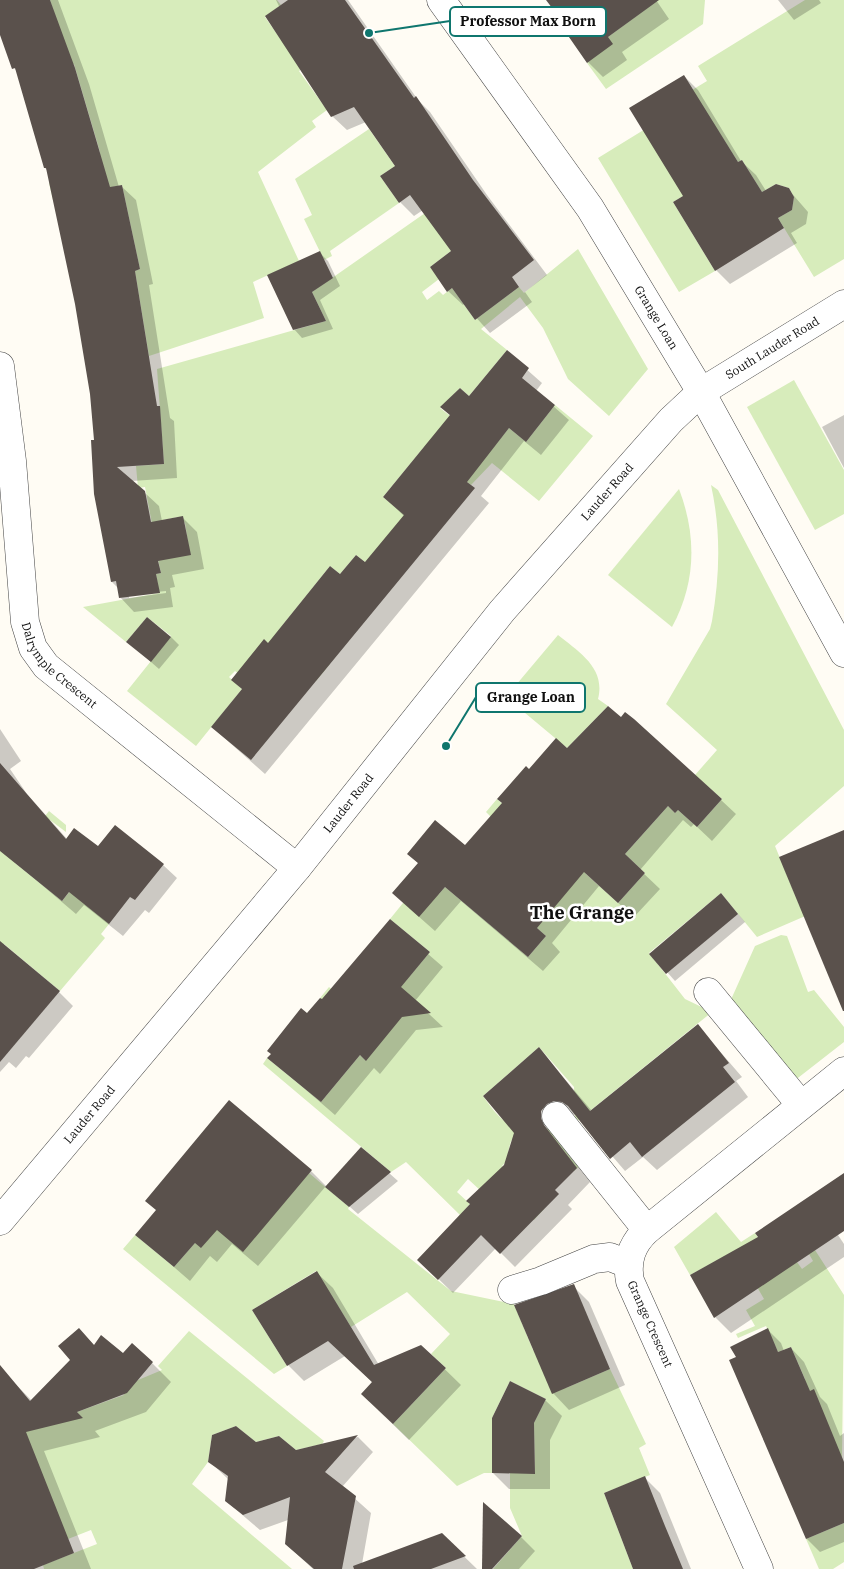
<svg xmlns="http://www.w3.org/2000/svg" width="844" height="1569" font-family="'IBM Plex Serif',serif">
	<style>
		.green { fill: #d7ecbb }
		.shadow { fill: #0003; fill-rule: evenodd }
		.building { fill: #5a514c }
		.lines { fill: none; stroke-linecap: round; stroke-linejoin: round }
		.minor-casing { stroke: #434343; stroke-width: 29 }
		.minor { stroke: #fff; stroke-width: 28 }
		.labels { text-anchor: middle; stroke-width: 5; stroke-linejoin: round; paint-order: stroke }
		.street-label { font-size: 12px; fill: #101010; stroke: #fff }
		.district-label { font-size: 18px; font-weight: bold; fill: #101010; stroke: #fff }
		.leader { fill: none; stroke: #0f766e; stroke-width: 2 }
		.callout-dot { fill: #0f766e; stroke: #fff; stroke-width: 2 }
		.callout { fill: #fff; stroke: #0f766e; stroke-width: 2 }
		.callout-label { font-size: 14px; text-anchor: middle; font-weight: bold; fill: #101010 }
	</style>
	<rect width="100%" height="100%" fill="#fffcf4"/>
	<g class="green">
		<path d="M50 0H277L281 5 265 17 282 41 318 57 299 71 327 110 312 121 316 127 258 172 299 261 253 282 264 318 149 356 135 271 140 269 122 185 53 200 49 183 98 165 100 152 74 64 71 65Z"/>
		<path d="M652 0H705L703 24 606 89 587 63 608 37 654 3Z"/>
		<path d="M805 0H844V259L814 277 778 218 792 210 794 197 789 188 776 184 762 192 742 160 738 162 717 129 683 196 673 202 715 271 679 292 598 158 668 115 664 107 707 81 698 66Z"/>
		<path d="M369 129 395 166 380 176 399 203 330 251 332 256 324 260 304 219 312 215 295 179Z"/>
		<path d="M448 197 451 251 430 267 439 279 422 292 427 300 439 291 443 295 452 288 475 320 519 287 524 293 578 249 648 369 609 416 568 379 543 328 520 297 481 329 507 350 469 396 460 388 440 408 492 449 509 428 526 442 555 405 593 436 539 501 492 463 471 485 424 447 383 497 431 536 365 562 356 555 340 574 330 566 282 626 330 664 316 681 264 640 243 677 235 671 229 677 242 689 196 746 127 691 171 636 147 617 126 642 83 607 159 593 156 574 161 573 157 555 189 549 185 523 178 517 163 520 159 528 153 529 145 487 138 488 136 466 164 464 157 369 326 321 312 292Z"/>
		<path d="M794 380 844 470V514L815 530 747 407Z"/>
		<path d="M711 485 718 490 844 730V786L775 846 796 897 810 914 757 937 721 893 649 953 685 999 712 1012 575 1123 574 1087 539 1047 483 1096C508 1132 513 1127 553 1129L582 1164 574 1171 536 1133 519 1134 511 1141 508 1152 512 1156 502 1166 544 1209 534 1220 493 1181 482 1192 468 1179 457 1192 470 1204 460 1215 406 1162 391 1172 263 1064 267 1058 321 1102 360 1055 366 1061 346 1019 320 998 329 987 371 1022 430 952 390 919 403 903 439 894 445 887 528 957 546 936 537 928 490 816 486 812 497 799 541 838 570 805 586 874 618 903 645 873 625 854 668 806 675 813 678 810 697 827 722 799 695 775 717 750 666 704 710 629 712 621C720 574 721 531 711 485Z"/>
		<path d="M679 489C697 536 696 583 672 627L608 575Z"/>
		<path d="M558 635C579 652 606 668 598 699L608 706 567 748 506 697Z"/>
		<path d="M49 811 66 825V832L50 820 15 863 62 901 75 885 109 924 101 934 105 938 60 991 4 944 0 948V820H42Z"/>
		<path d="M781 935 787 936 808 992 814 990 844 1027V1042L794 1081 729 1004 755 946Z"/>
		<path d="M309 1173 349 1207 348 1209 451 1291 514 1304 533 1350 566 1388 610 1369 646 1444 639 1448 650 1475 604 1493 633 1569H493L522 1536 510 1508V1473H535L534 1423 546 1399 510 1381 492 1418V1473H484L457 1486 393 1424 446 1368 431 1354 450 1334 407 1292 351 1327 316 1271 252 1310 287 1366 274 1374 123 1249 135 1235 174 1267 195 1243Z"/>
		<path d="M716 1212 741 1242 755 1233 781 1272 797 1262 802 1269 813 1261 809 1254 815 1250 844 1295 842 1459 797 1397 792 1385 805 1379 791 1347 778 1352 766 1326 738 1338 736 1334 755 1326 746 1310 764 1299 736 1250 690 1275 674 1247Z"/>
		<path d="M189 1331 324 1441 322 1444 296 1450 279 1436 256 1442 236 1426 212 1435 208 1462 192 1484 292 1569H44L43 1565 97 1544 91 1530 68 1539 0 1423 82 1418 77 1412 124 1395 119 1388 162 1370 158 1366Z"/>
		<path d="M844 1523V1562L833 1569H819L806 1539Z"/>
	</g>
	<g class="shadow">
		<path d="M0 0H58L89 84 119 187 121 186 136 200 153 284 149 285 170 418 174 421 177 478 132 481 159 506 162 521 183 518 197 532 204 569 172 575 175 587 170 588 173 607 134 612 120 597 118 588 112 582 92 393 76 304 48 171 45 168 18 72 14 68 0 32ZM166 591V593L129 598V595Z"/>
		<path d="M276 0H348L418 100 430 112 487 195 547 275 525 292 532 302 490 333 464 304 463 305 448 291 453 251 423 210 414 216 400 202 396 167 366 122 347 130 332 116Z"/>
		<path d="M548 0H656L669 19 622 52 627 60 603 77 588 62Z"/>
		<path d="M778 0H819L821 3 794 20Z"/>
		<path d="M684 76 698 90 741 161 756 175 766 191 788 189 808 212 806 224 791 233 797 243 730 284 716 270 685 196Z"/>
		<path d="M320 253 328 261 340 286 320 300 333 329 302 338 294 329Z"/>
		<path d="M507 352 542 383 536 391 569 420 541 455 524 441 481 496 489 503 265 774 212 727 243 690 268 644 341 576 366 564 404 516 384 497 450 416 442 407 469 398Z"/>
		<path d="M844 415V468L822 427Z"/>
		<path d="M171 637 179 645 159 669 128 642Z"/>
		<path d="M0 729 21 761 10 769 27 794 67 839 163 865 177 878 149 913 145 910 123 936 84 905 76 914 16 863 0 821Z"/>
		<path d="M568 750 721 800 736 814 712 841 694 824 691 827 683 820 640 870 660 889 634 917 599 886 552 943 560 952 543 971 461 901 435 931 409 908 419 864 408 854 465 847 530 771Z"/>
		<path d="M729 903 745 922 675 981 651 954Z"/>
		<path d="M390 921 443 967 415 1001 443 1027 416 1030 380 1074 374 1068 335 1115 269 1058 323 1001Z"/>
		<path d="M0 950 59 992 73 1006 29 1058 26 1056 16 1068 9 1062 0 1072Z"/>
		<path d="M698 1026 742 1077 736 1081 748 1097 657 1170 643 1157 625 1171 577 1115 569 1114 554 1133 557 1140 590 1182 568 1205 572 1209 515 1267 496 1248 453 1293 419 1260 472 1204 505 1165 539 1049 592 1111Z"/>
		<path d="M361 1148 398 1181 358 1214 326 1186 258 1266 232 1244 217 1262 210 1256 190 1281 137 1235 311 1171 327 1187Z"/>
		<path d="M824 1214 844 1244V1257L731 1333 715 1317 759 1237Z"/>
		<path d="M316 1272 333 1288 379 1365 421 1346 461 1385 409 1440 378 1410 373 1383 345 1356 304 1381 288 1365Z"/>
		<path d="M573 1286 589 1302 625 1385 569 1410 553 1393Z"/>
		<path d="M767 1329 781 1343 784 1351 791 1348 804 1362 820 1397 827 1404 840 1436 844 1433V1542L820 1552 807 1539 737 1358Z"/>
		<path d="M79 1330 95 1346 152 1363 171 1382 146 1412 95 1431 100 1437 44 1451 91 1569H0V1377L4 1372 32 1401 72 1360Z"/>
		<path d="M511 1383 545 1400 562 1416 550 1440V1489H509L493 1473Z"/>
		<path d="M358 1437 373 1452 342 1487 371 1513 362 1564 442 1535 477 1569H313L286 1544 288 1520 260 1530 226 1501 229 1480 209 1461 256 1443 296 1451Z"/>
		<path d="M645 1478 660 1493 691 1569H635Z"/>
		<path d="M521 1537 535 1551 519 1569H484Z"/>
	</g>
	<g class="building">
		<path d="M0 0H50L75 68 110 187 122 185 140 269 135 271 157 406H160L164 464 117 467 145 491 151 522 183 516 191 555 158 561 161 573 156 574 160 593 119 598 116 581 111 582 94 494 91 440H94L90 394 75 304 46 168H44L15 68 12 69 0 35Z"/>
		<path d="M288 0H345L414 98 416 96 473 180 534 260 512 277 519 287 475 320 452 288 447 292 430 267 451 251 410 195 399 203 380 176 395 166 354 107 331 117 265 16Z"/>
		<path d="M546 0H659L608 37 613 44 587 63 562 27 565 25Z"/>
		<path d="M684 75 738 162 742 160 762 192 776 184 789 188 794 197 792 210 778 218 784 228 715 271 673 202 683 196 629 108Z"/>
		<path d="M320 251 333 278 312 292 326 321 293 330 267 275Z"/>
		<path d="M507 350 529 368 522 378 555 405 526 442 509 428 467 482 475 488 251 760 211 727 242 689 231 680 264 639 268 643 330 566 340 574 356 555 365 562 404 515 383 497 450 415 440 407 460 388 469 396Z"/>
		<path d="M147 617 171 637 151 662 126 642Z"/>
		<path d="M608 706 621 717 625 712 634 719 722 799 697 827 678 810 675 813 668 806 625 854 645 873 618 903 584 872 537 928 546 936 528 957 445 887 419 917 392 893 418 863 407 854 435 820 465 845 502 803 497 799 526 766 529 769 556 738 567 748Z"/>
		<path d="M0 763 66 839 74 828 98 846 115 825 164 864 135 900 130 897 109 924 69 892 62 901 0 851Z"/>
		<path d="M844 830V1011H843L779 857Z"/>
		<path d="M721 893 738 914 666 974 649 954Z"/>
		<path d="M390 919 430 952 401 987 431 1013 402 1017 366 1061 360 1055 321 1102 267 1058 271 1054 267 1051 301 1008 307 1013 320 998 322 999Z"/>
		<path d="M0 941 60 991 0 1062Z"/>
		<path d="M698 1024 729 1063 723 1067 735 1082 642 1157 630 1142 610 1159 568 1106 562 1102 554 1101 547 1104 541 1111V1118L544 1125 577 1168 555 1190 559 1194 500 1254 481 1235 438 1280 417 1260 470 1204 466 1201 504 1165 514 1133 483 1096 539 1047 590 1111Z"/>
		<path d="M229 1100 312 1170 243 1252 217 1230 201 1248 195 1243 174 1267 135 1235 156 1210 145 1201Z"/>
		<path d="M361 1147 391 1172 349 1207 325 1187Z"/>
		<path d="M844 1173V1231L714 1318 690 1275 758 1237 755 1233Z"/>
		<path d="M317 1271 374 1365 421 1345 446 1368 393 1424 361 1394 372 1382 328 1341 287 1366 252 1310Z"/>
		<path d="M574 1284 610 1369 552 1394 514 1305Z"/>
		<path d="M79 1328 94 1345 101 1335 123 1353 132 1343 153 1362 127 1393 77 1412 83 1418 26 1432 74 1553 34 1569H0V1365L30 1401 70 1360 58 1346Z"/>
		<path d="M768 1328 778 1352 791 1347 810 1391 814 1389 844 1462V1523L806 1539 729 1360 736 1357 730 1347Z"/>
		<path d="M510 1381 546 1399 534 1423 535 1474 492 1473V1418Z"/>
		<path d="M236 1426 256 1442 279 1436 296 1450 358 1435 325 1472 356 1496 342 1569H314L285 1544 290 1497 243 1515 225 1501 228 1476 208 1462 212 1435Z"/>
		<path d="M645 1476 665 1526 683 1569H633L604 1493Z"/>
		<path d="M483 1502 522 1536 492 1569H482Z"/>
		<path d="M442 1533 466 1556 431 1569H354L353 1566Z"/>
	</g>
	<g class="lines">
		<g class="minor-casing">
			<g id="minor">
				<path id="s1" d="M441 0 590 208 701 392 844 653"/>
				<path id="s2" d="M0 366 12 461 25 622 33 648 46 666 297 868"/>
				<path d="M708 992 801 1105"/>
				<path d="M556 1116 647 1230"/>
				<path id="s3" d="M0 1221 297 868 502 611 671 420 701 392 844 304"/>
				<path d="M512 1290 541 1281 594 1259 610 1257 628 1264"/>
				<path d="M759 1569 630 1281C626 1260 632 1244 647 1230L844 1071"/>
			</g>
		</g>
		<use href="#minor" class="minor"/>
	</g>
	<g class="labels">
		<g class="street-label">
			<text dy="4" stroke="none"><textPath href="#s1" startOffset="384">Grange Loan</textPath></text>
			<text dy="4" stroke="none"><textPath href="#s3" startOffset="1170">South Lauder Road</textPath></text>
			<text dy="4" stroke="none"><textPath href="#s3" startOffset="949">Lauder Road</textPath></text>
			<text dy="4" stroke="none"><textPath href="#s2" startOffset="314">Dalrymple Crescent</textPath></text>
			<text dy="4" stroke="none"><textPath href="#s3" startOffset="544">Lauder Road</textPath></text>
			<text dy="4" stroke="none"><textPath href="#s3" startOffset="139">Lauder Road</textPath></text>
			<text transform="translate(650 1324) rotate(66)" y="4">Grange Crescent</text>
		</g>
		<g class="district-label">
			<text x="582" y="919">The Grange</text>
		</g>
	</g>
	<path class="leader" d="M369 33L450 21M446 746L476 697"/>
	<g class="callout-dot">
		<circle cx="369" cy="33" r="5"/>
		<circle cx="446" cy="746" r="5"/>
	</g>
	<g class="callout">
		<rect x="450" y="7" width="156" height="29" rx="5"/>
		<rect x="476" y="683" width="109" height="29" rx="5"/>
	</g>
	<g class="callout-label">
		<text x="528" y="26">Professor Max Born</text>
		<text x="531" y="702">Grange Loan</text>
	</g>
</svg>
